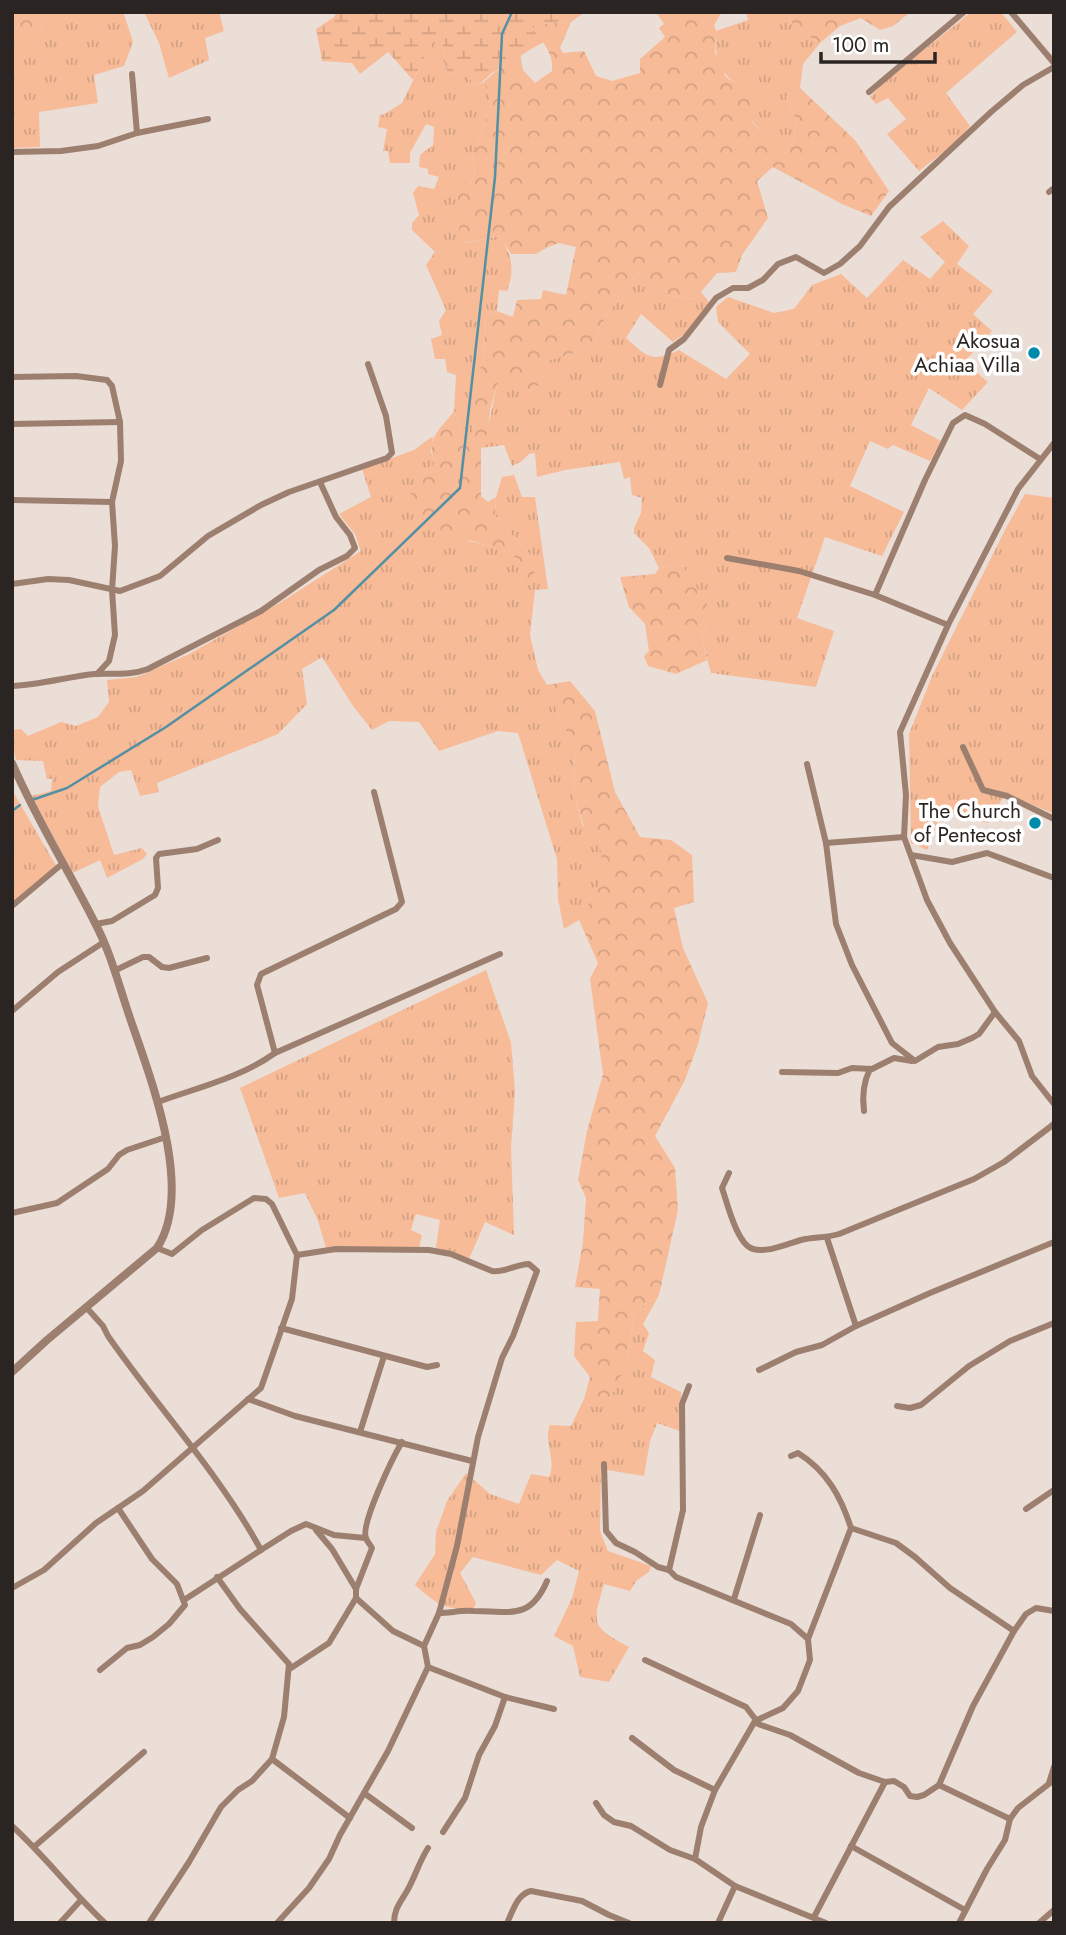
<svg xmlns="http://www.w3.org/2000/svg" width="1066" height="1935" font-family="Jost,sans-serif">
	<style>
		.grass { fill: url(#grass-tufts) }
		.forest { fill: url(#forest-crowns) }
		.wetland { fill: url(#wetland-marsh) }
		.lines { fill: none; stroke-linecap: round; stroke-linejoin: round }
		.stream { stroke: #5390a3; stroke-width: 2.5 }
		.minor { stroke: #9c7f6f; stroke-width: 6 }
		.tertiary { stroke: #9c7f6f; stroke-width: 8 }
		.poi-dot { fill: #008baa; stroke: #fff; stroke-width: 2.5 }
		.labels { text-anchor: middle; stroke-width: 7; stroke-linejoin: round; paint-order: stroke }
		.poi-label { font-size: 21px; fill: #2a2522; stroke: #fff; text-anchor: end }
	</style>
	<defs>
		<pattern id="grass-tufts" width="24" height="20" patternUnits="userSpaceOnUse" patternTransform="scale(1.75)"><rect width="24" height="20" fill="#f7bb98"/><path d="M3 7l-1-3M5 7V3M7 7l1-3M15 17l-1-3M17 17v-4M19 17l1-3" fill="none" stroke="#d4a183"/></pattern>
		<pattern id="forest-crowns" width="20" height="18" patternUnits="userSpaceOnUse" patternTransform="scale(1.75)"><rect width="20" height="18" fill="#f7bb98"/><path d="M2 6a3 3 0 1 1 6 0M12 15a3 3 0 1 1 6 0" fill="none" stroke="#d4a183"/></pattern>
		<pattern id="wetland-marsh" width="20" height="14" patternUnits="userSpaceOnUse" patternTransform="scale(1.75)"><rect width="20" height="14" fill="#f7bb98"/><path d="M1 5h8M5 5V1M11 12h8M15 12V8" fill="none" stroke="#d4a183"/></pattern>
	</defs>
	<rect width="100%" height="100%" fill="#ebded7"/>
	<g class="grass">
		<path d="M45 12H127L124 14 133 42 124 66 94 75 98 103 39 112 40 147 12 148V23L24 34H39Z"/>
		<path d="M144 12H219L224 31 205 38 209 60 169 78 159 43Z"/>
		<path d="M746 12H786C792 28 807 35 820 43L803 64 800 88 786 97 796 120 793 145 771 142 752 121 749 93C721 74 714 66 716 31L748 20Z"/>
		<path d="M971 12H1001L1017 32 946 93 970 126 954 144 919 171 887 134 906 119 888 98 876 104 870 97 883 83Z"/>
		<path d="M437 32 444 48 447 73 467 76 476 86 484 82 492 103 473 157 475 176 457 195 460 211V240L464 243 500 236C512 255 515 270 507 291L499 290 497 311 486 316 484 359 478 378 474 435 462 433 454 411 456 375 447 372 445 359H435L431 339 442 335 439 321 446 310 426 265 435 252 412 230V223L419 215 413 193 418 186 434 189 439 177 428 174V169L419 167 420 155 433 145 434 127 426 124 410 153V163H390L388 151H383L387 129 378 127 380 114 383 115 402 103Z"/>
		<path d="M943 221 969 246 957 264 993 291 973 314 992 331 964 362 988 382 962 410 929 388 911 425 941 441 930 461 893 445 888 449 870 441 850 486 904 512 882 556 825 537 797 618 834 631 816 687 711 673 702 640 708 620 682 565 659 568 649 548 634 533V528L641 513 642 498 632 495 630 477 624 479 620 462 565 470 537 477 535 453 529 454 522 461 512 466 504 445 481 448C490 427 492 404 498 381L510 382 529 390 538 386 543 362 591 348 606 316 637 272 671 296 695 299 701 292 709 302 686 333 673 342 641 314 626 338C647 357 652 363 679 350L726 379 750 354 718 322 716 307 728 297 774 313 794 309 812 285 841 274 867 298 903 260 930 279 945 262 920 237Z"/>
		<path d="M433 436 431 452 435 463 417 482 469 541 489 546 516 557 523 584 530 585 537 562 495 516 496 497 502 477 514 475 522 497H535L548 589 535 590 530 635 538 670 547 685 551 698 574 747 575 798 583 826 598 830 603 865 598 890 579 920 564 929 558 899 557 859 518 733 498 731 439 751 419 722 389 721 372 730 353 706 322 657 302 669 307 704 278 734 157 783 159 792 140 796 131 770 119 772 100 787 98 806 114 855 142 848 147 854 143 859 107 878 100 860 73 873 31 796 51 791 52 779H47L43 761 16 760 12 743V730L21 729 28 736 61 722 76 726 98 717 109 702 107 680 137 677 189 654 278 604 361 551 355 534 339 514 371 497 362 469 414 450Z"/>
		<path d="M1025 494 1054 498V814L1006 793 988 823 942 810 927 850 911 843 909 734 932 676 1006 528Z"/>
		<path d="M12 790 58 869 12 908Z"/>
		<path d="M486 970 511 1043 515 1092 511 1147 514 1235 485 1222 469 1259 435 1253 440 1220 416 1214 411 1230 422 1235 419 1248H326L318 1221 305 1193 279 1198 240 1088Z"/>
		<path d="M659 1295 643 1324 649 1333 643 1351 655 1360 651 1377 681 1392 680 1431 657 1423 650 1441 644 1476 601 1469 600 1531 608 1551 651 1566 649 1572 637 1580 630 1591 604 1584C592 1625 591 1626 629 1647L609 1682 580 1677 573 1646 554 1636 572 1598 579 1571 557 1560 541 1575 473 1557 460 1573 476 1603 474 1608C444 1611 437 1604 415 1585L435 1554 436 1532 447 1501 466 1473 490 1494 519 1504 531 1474 549 1477C557 1459 543 1442 550 1425L571 1426 584 1399 591 1407 627 1361 635 1311Z"/>
	</g>
	<g class="forest">
		<path d="M12 12H45L39 34 33 37 24 34 12 23Z"/>
		<path d="M656 12H722L714 25 716 31 715 52 726 77 749 92 756 109 752 122 771 141 793 145 796 120 786 97 800 88 855 140 889 191 871 216 842 204 773 167 757 181 768 218 742 255 736 272 717 273 695 299 671 296 637 272 606 316 591 348 544 362 538 386 529 390 510 382H498L490 410 488 431 481 448V496L488 502 496 497 495 516 537 562 531 585 523 584 515 557 489 546 445 533 423 518 410 495 417 482 435 463C425 438 440 430 454 411L462 433 474 434 475 416 467 412V402L484 359 486 316 497 311 513 317 517 300 541 299 543 290 566 295 576 247 559 243 548 247 536 254H511L500 236 463 243 459 240 460 211 457 195 468 179 475 176 473 157 492 103 484 82C494 71 508 65 520 54L523 70 535 83 552 71C554 54 543 41 532 29L539 24 571 22 560 48 563 53 584 51 596 76 612 81 640 73V59L665 37 659 28 664 24Z"/>
		<path d="M786 12H906L908 14 893 26 880 30 861 18 840 26 820 43C807 35 792 28 786 12Z"/>
		<path d="M682 565 707 603 708 620 702 640 707 660 676 674 648 666 644 656 649 651 645 624 629 607 620 577 655 574 659 568Z"/>
		<path d="M570 681 595 711 615 792 640 837 671 840 692 855 694 902 674 908 683 948 708 1003 698 1044 685 1080 655 1136 675 1168 678 1210 659 1295 635 1311 627 1361 607 1406 591 1407 584 1399 590 1377 574 1356 576 1322 598 1321 600 1289 575 1287 583 1242 586 1198 578 1180 587 1131 603 1074 590 979 598 963 579 920C603 881 605 876 598 831L584 826 575 798 574 747 551 698 547 685Z"/>
	</g>
	<path class="wetland" d="M337 12H585L571 22 539 24 532 29 544 42C526 51 511 63 494 72 487 76 484 82 476 86L467 76 447 73 444 48 437 33 413 80 388 52 360 74 352 63 322 61 316 29 334 17Z"/>
	<g class="lines">
		<g class="stream">
			<path d="M32 800 67 788 166 727 334 610 460 488 495 177 502 34 512 12"/>
			<path d="M12 811 20 805"/>
		</g>
		<g class="minor">
			<path d="M1011 12 1054 63"/>
			<path d="M132 74 137 133"/>
			<path d="M869 92 964 12"/>
			<path d="M12 152 61 151 98 146 137 133 208 119"/>
			<path d="M1049 192 1054 188"/>
			<path d="M12 377 76 376 107 380 112 386 120 422 121 461 112 502 115 546 112 590 115 635 109 661 97 674"/>
			<path d="M660 385 669 350 684 339 716 298 733 288H748L763 280 778 264 796 257 824 273 840 264 860 246 889 207 991 112 1023 85 1054 67"/>
			<path d="M12 424 120 422"/>
			<path d="M1054 443 1018 489 948 625 900 732 906 795 904 837 927 900 950 943 995 1012 1019 1041 1032 1076 1054 1104"/>
			<path d="M12 500 112 502"/>
			<path d="M727 558 799 571 875 595 948 625"/>
			<path d="M12 584 48 579 69 580 120 591 160 576 208 536 261 505 289 492 387 458 392 453 386 416 368 364"/>
			<path d="M875 595 925 480 953 423 965 415 985 424 1040 459"/>
			<path d="M12 686C40 685 66 677 94 674 113 673 129 676 148 669L261 611 319 570 347 556 355 548 350 535 336 517 320 482"/>
			<path d="M963 747 983 790 1007 796 1054 819"/>
			<path d="M807 764 826 843 836 924 852 965 892 1043 915 1061 938 1047 958 1044 972 1038 979 1034 995 1012"/>
			<path d="M826 843 904 837"/>
			<path d="M911 855 952 862 987 853 1054 878"/>
			<path d="M12 906 62 864"/>
			<path d="M96 924 112 921 155 895 158 888 156 858 159 854 197 849 218 840"/>
			<path d="M116 970 143 957H149L162 967 169 968 207 958"/>
			<path d="M12 1011 58 972 104 942"/>
			<path d="M275 1053 257 985 261 974 396 909 402 902 374 792"/>
			<path d="M782 1072 838 1073 852 1068 872 1069 894 1058 912 1061"/>
			<path d="M158 1102C199 1087 240 1078 275 1053L500 954"/>
			<path d="M864 1111C862 1096 863 1083 870 1069"/>
			<path d="M729 1173 722 1188C727 1202 737 1245 753 1249 768 1253 787 1244 801 1240 814 1237 826 1238 839 1234L974 1179 1004 1162 1054 1124"/>
			<path d="M12 1213 57 1203 108 1169 119 1155 127 1150 166 1137"/>
			<path d="M827 1238 856 1326"/>
			<path d="M297 1255 336 1249 429 1250 451 1254 492 1271C505 1273 516 1264 529 1264L537 1271 513 1336 502 1358 478 1437 457 1546 439 1613 424 1646 428 1667"/>
			<path d="M86 1307 103 1326 108 1336C158 1408 219 1473 261 1550L184 1600"/>
			<path d="M281 1328 427 1367 437 1365"/>
			<path d="M759 1370 796 1352 822 1345 856 1326 930 1293 1054 1242"/>
			<path d="M248 1399 295 1416 472 1461"/>
			<path d="M897 1406 910 1408 921 1405 969 1366 1010 1341 1054 1323"/>
			<path d="M360 1432 384 1356"/>
			<path d="M402 1442C393 1457 360 1525 366 1538 367 1542 370 1544 372 1548L356 1589V1598L393 1631 424 1646"/>
			<path d="M604 1464 606 1531 616 1543 635 1552 658 1567 669 1570 676 1577 791 1624 808 1639"/>
			<path d="M1026 1509 1054 1490"/>
			<path d="M851 1528 896 1543 915 1557 950 1588 1014 1631"/>
			<path d="M316 1530 332 1549 356 1589"/>
			<path d="M261 1550 291 1531 306 1524 334 1535 365 1538"/>
			<path d="M669 1570 683 1510 682 1404 689 1386"/>
			<path d="M12 1588 44 1570 96 1523 143 1491 261 1388 292 1299 297 1255 272 1204 266 1199 254 1198 202 1230 172 1254 157 1248"/>
			<path d="M734 1599 760 1515"/>
			<path d="M439 1613C450 1613 462 1610 473 1611 509 1611 530 1621 547 1581"/>
			<path d="M645 1660 746 1707 756 1720"/>
			<path d="M291 1668 329 1643 356 1598"/>
			<path d="M100 1670 127 1648 140 1645 153 1637 169 1624 185 1605 177 1584 152 1559 118 1508"/>
			<path d="M755 1721 758 1724 790 1735 859 1773 885 1782 894 1781 904 1787 910 1796 917 1797 924 1795 939 1785 973 1706 1014 1631 1026 1614 1036 1608 1054 1611"/>
			<path d="M632 1738 674 1770 715 1790"/>
			<path d="M272 1759 350 1818"/>
			<path d="M1049 1783 1054 1767"/>
			<path d="M939 1785 1010 1819"/>
			<path d="M364 1793 412 1828"/>
			<path d="M596 1803 604 1815 614 1822 631 1826 670 1850 695 1859 735 1886 826 1923"/>
			<path d="M12 1826C45 1856 72 1892 105 1923"/>
			<path d="M443 1832 465 1798 479 1755 495 1726 505 1697"/>
			<path d="M35 1846 144 1752"/>
			<path d="M851 1846 965 1910"/>
			<path d="M695 1859 701 1827 715 1790 755 1721 783 1708 798 1691 810 1660 808 1639 851 1528C841 1497 827 1471 798 1453L791 1456"/>
			<path d="M814 1917 885 1782"/>
			<path d="M60 1923 81 1900"/>
			<path d="M149 1923 189 1862 221 1807 238 1790 252 1781 272 1759 284 1717 289 1664 240 1609 217 1577"/>
			<path d="M277 1923 309 1888 329 1859 340 1835 388 1751 428 1667 505 1697 554 1709"/>
			<path d="M394 1923C394 1909 400 1903 407 1891 415 1877 419 1862 428 1848"/>
			<path d="M507 1923C513 1911 517 1894 531 1891L582 1901 609 1915 629 1923"/>
			<path d="M718 1923 735 1886"/>
			<path d="M959 1923 987 1869 1005 1840 1010 1819 1018 1808 1054 1780"/>
			<path d="M1039 1923 1054 1910"/>
		</g>
		<path class="tertiary" d="M12 763C36 819 68 869 95 923 111 953 119 986 130 1018 150 1077 195 1190 157 1248L47 1340 12 1372"/>
	</g>
	<g class="poi-dot">
		<circle cx="1034" cy="353" r="7"/>
		<circle cx="1035" cy="823" r="7"/>
	</g>
	<g class="labels">
		<g class="poi-label">
			<text x="1020" y="348">Akosua<tspan x="1020" dy="24">Achiaa Villa</tspan></text>
			<text x="1021" y="818">The Church<tspan x="1021" dy="24">of Pentecost</tspan></text>
		</g>
	</g>
	<rect width="1066" height="1935" fill="none" stroke="#2a2522" stroke-width="28"/>
	<path d="M821 52v10h114v-10" fill="none" stroke="#2a2522" stroke-width="3.5"/>
	<text x="832" y="52" font-size="21" fill="#2a2522" stroke="#ffffff" stroke-width="5" paint-order="stroke">100 m</text>
</svg>
